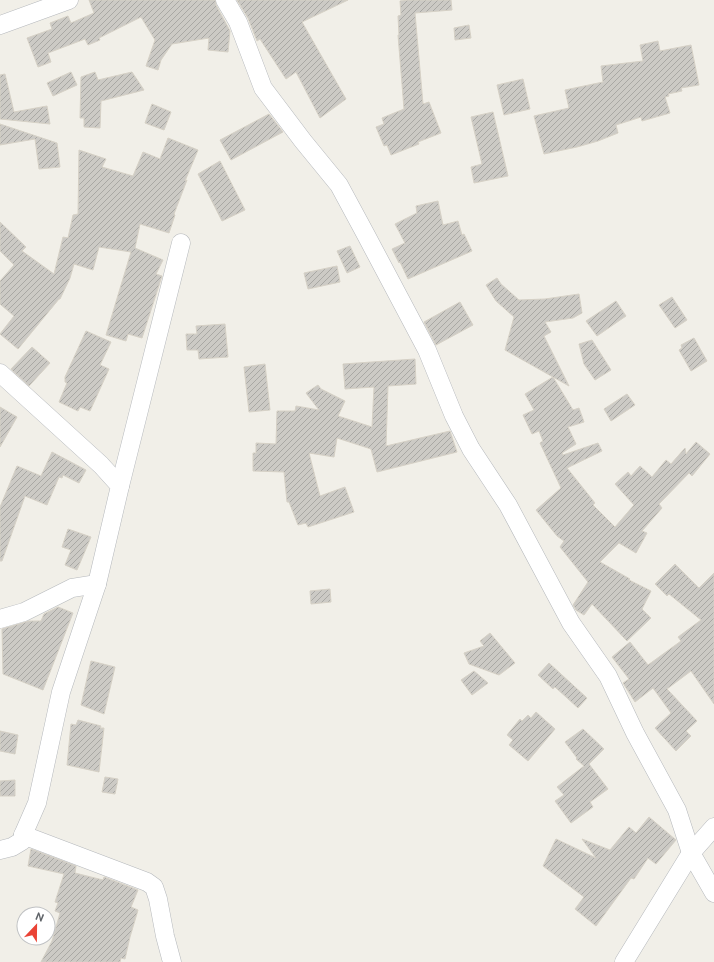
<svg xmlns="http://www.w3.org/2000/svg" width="714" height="962" font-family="Ubuntu,sans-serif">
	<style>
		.building { fill: url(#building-hatch); stroke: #d6d1c6 }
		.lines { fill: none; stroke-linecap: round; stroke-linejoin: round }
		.minor-casing { stroke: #b5b8bc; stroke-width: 19 }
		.minor { stroke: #fff; stroke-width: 18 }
	</style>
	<defs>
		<pattern id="building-hatch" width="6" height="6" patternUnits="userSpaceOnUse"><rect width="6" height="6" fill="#cccac5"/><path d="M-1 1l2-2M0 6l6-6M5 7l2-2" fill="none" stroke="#a9a8a4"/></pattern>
	</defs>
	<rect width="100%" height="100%" fill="#f1efe8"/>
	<g class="building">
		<path d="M89 0H215L216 5 230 31 228 52 208 50 209 38 172 44 161 60 158 70 146 66 155 40 141 17 99 38 100 40 88 45 85 39 48 53 51 62 38 67 27 38 52 29 50 23 68 16 71 23 94 13Z"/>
		<path d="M237 0H348L302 22 346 99 320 118 296 72 286 79 260 39 257 41 248 18Z"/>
		<path d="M409 0H451L452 10 415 13 423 104 429 102 441 133 418 142 419 144 391 155 387 145 384 146 376 127 384 124 382 118 404 109 398 35H399L398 16 401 15 400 1Z"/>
		<path d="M469 25 471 38 455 40 454 28Z"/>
		<path d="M658 41 660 51 691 45 699 85 681 88 682 91 668 94 669 96 665 97 670 113 642 121 641 117 616 125 618 133 598 141 577 147 544 154 534 116 569 108 565 90 603 82 601 66 643 61 640 45Z"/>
		<path d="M71 72 77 85 53 96 47 83Z"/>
		<path d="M95 72 98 80 132 72 144 90 101 101 100 128 84 127V118H80L81 77Z"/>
		<path d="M5 74 14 112 47 106 50 124 0 119V75Z"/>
		<path d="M523 79 530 109 504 115 497 85Z"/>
		<path d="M152 104 171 112 164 130 145 123Z"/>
		<path d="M493 112 508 176 474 183 471 167 482 164 471 117Z"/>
		<path d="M269 114 283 132 231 160 220 140Z"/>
		<path d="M0 124 57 143 60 167 39 169 35 139 0 145Z"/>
		<path d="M168 138 198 150 185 181 187 180 174 214 175 215 169 233 140 224 135 248 163 260 156 274 162 276 142 338 128 334 126 341 106 335 131 252 99 247 93 270 74 264 70 278 60 299H59L18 349 0 334 14 316 0 304V281L14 265 0 251V222L26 247 22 251 54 274 63 237 68 238 73 215 78 214 79 150 106 159 102 167 133 176 143 152 160 159Z"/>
		<path d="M220 161 245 210 222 221 198 174Z"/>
		<path d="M438 201 443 225 458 221 462 235 464 234 472 251 408 279 400 262 399 263 392 249 405 243 395 224 417 213 416 206Z"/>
		<path d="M350 246 360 267 347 273 337 251Z"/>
		<path d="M337 266 340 282 308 289 304 273Z"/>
		<path d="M497 278 501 284 519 300 545 299 579 294 582 313 573 318 545 322 551 332 544 336 569 386 553 377 573 410 579 408 584 422 568 427 576 444 562 453 563 455 598 443 602 451 567 468 595 503 593 505 615 527 634 505 615 484 628 472 631 476 640 466 652 477 666 460 671 464 685 448 686 454 696 442 710 454 692 476 689 473 659 504 662 508 642 531 647 533 636 553 619 543 600 562 630 579 629 580 651 591 642 609 651 618 627 641 592 604 584 615 576 610 573 605 588 582 560 547 564 541 557 536 536 510 561 488 540 443 543 441 539 431 532 434 523 415 534 410 525 394 553 377 505 350 514 317 496 301 486 285Z"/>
		<path d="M672 297 687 320 675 328 659 305Z"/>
		<path d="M616 301 626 316 597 336 586 321Z"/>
		<path d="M460 302 473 325 436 345 424 322Z"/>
		<path d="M225 324 228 357 199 359 198 350H187L186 334H197L196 326Z"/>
		<path d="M86 331 111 342 100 365 109 369 90 411 80 407 78 411 59 402 67 383 65 382V377Z"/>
		<path d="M694 338 707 361 691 371 679 350 682 348 681 345Z"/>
		<path d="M592 340 611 370 595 380 584 364 579 344Z"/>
		<path d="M32 347 50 363 29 386 11 369Z"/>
		<path d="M415 359 416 384 388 386 386 446 450 431 457 452 377 472 371 449 337 438 334 457 309 453 320 496 345 487 354 512 308 527 306 523 298 525 289 502H287L284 472 253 471V453H256V443L276 444 277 411H295L296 406 319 410 306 393 318 385 321 389 345 401 338 416 372 427 374 387 345 389 343 364Z"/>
		<path d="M265 364 270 410 249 412 244 367Z"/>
		<path d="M627 394 635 405 611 421 604 409Z"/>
		<path d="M0 407 17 417 0 447Z"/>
		<path d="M52 452 86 470 79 483 63 475 62 478 59 477 47 505 25 496 2 561H0V507L17 466 41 476Z"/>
		<path d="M68 529 91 537 77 570 65 565 71 550 62 547Z"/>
		<path d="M675 564 699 588 714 573V704L691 671 667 689 697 721 686 731 691 736 676 751 655 728 671 713 653 688 635 702 623 683 629 679 612 657 630 642 648 665 681 641 678 637 701 620 669 594 667 596 655 584Z"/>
		<path d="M330 589 331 602 311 604 310 591Z"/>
		<path d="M58 607 73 613 43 690 3 674 2 629 29 621H41L44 614Z"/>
		<path d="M490 633 515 663 499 675 469 664 464 653 484 646 480 641Z"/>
		<path d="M91 661 115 667 104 714 81 705Z"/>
		<path d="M549 663 587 698 578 708 555 687 553 689 538 675Z"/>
		<path d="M474 671 488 683 472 695 461 680Z"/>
		<path d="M536 712 555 729 528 761 509 745 513 740 507 735 520 719 522 721 528 715 531 718Z"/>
		<path d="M78 720 101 726 100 728H104L99 772 67 765 71 724 76 725Z"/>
		<path d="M583 729 604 749 589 764 608 789 590 802 593 807 571 823 555 801 564 795 557 787 584 766 576 759 577 758 565 742Z"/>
		<path d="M0 731 18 735 15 754 0 751Z"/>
		<path d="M105 777 118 779 115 794 102 792Z"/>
		<path d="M15 780V796H0V781Z"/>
		<path d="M649 817 676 840 656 864 648 858 634 879 631 878 596 926 575 909 584 897 543 866 556 839 596 858 582 839 610 850 629 827 636 833Z"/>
		<path d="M31 849 76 866 75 873 103 880 104 877 138 890 131 907 138 910 130 937 125 959 121 958 120 962H41L52 941 60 913 55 911 58 903 55 902 64 874 28 866Z"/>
	</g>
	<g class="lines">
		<g class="minor-casing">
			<g id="minor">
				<path d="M225 0 238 22 263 88 303 141 339 185 366 235 427 350 454 416 471 449 508 505 571 623 608 676 635 733 677 810 691 853 714 893"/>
				<path d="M0 25 69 0"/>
				<path d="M0 373 101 465 120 486 97 584 61 692 37 803 23 835 22 841 12 847 0 850"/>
				<path d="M120 486 181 243"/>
				<path d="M0 619 24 612 72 588 97 584"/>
				<path d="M23 835 147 882 154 887 158 899 165 936 172 962"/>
				<path d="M624 962 691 853 714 827"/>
			</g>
		</g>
		<use href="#minor" class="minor"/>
	</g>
	<g transform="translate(36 926) rotate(22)"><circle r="19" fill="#ffffff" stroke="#bfc1c3"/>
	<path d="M0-3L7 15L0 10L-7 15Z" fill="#ea4335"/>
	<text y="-6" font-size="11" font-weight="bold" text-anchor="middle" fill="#5f6368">N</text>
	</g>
</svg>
